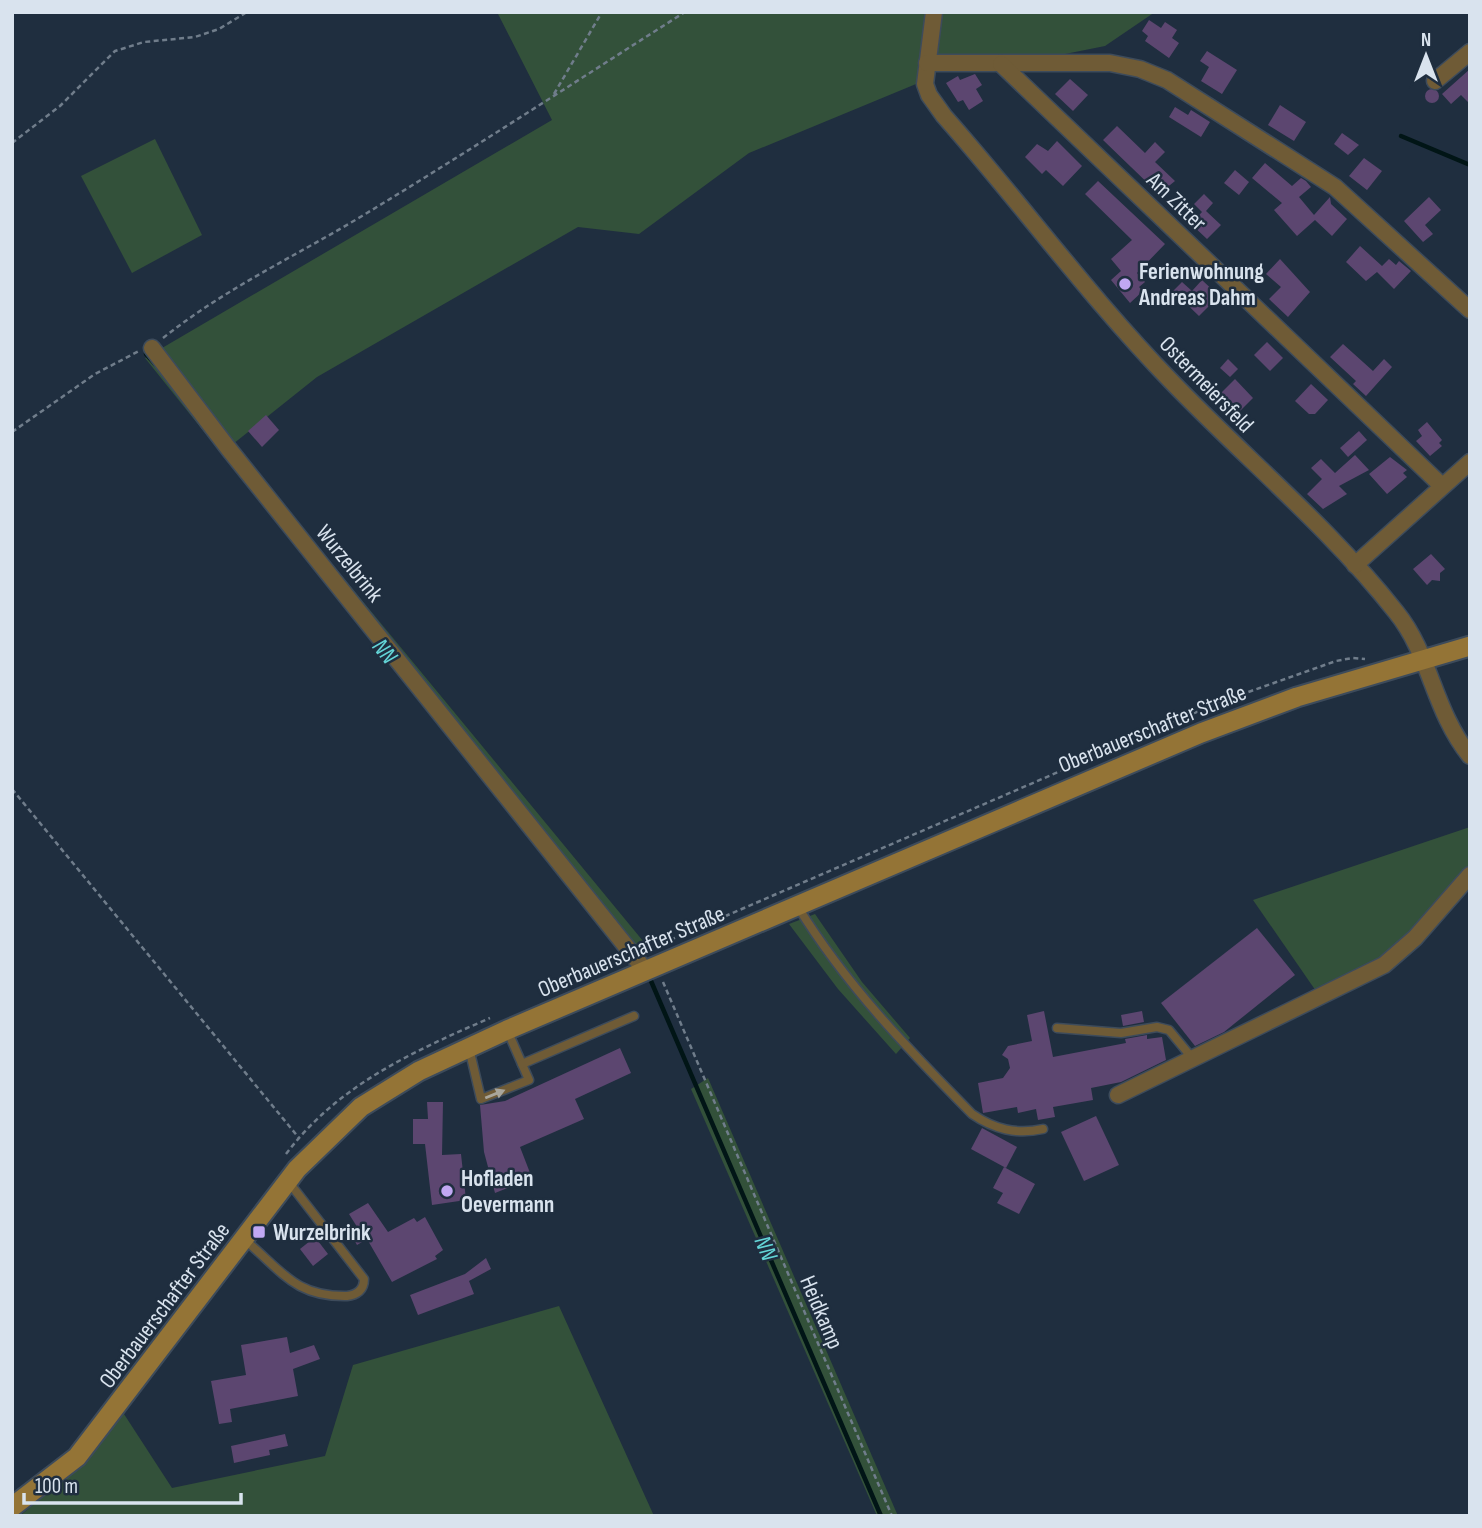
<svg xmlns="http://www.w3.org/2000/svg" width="1482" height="1528" font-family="'Sofia Sans Condensed',sans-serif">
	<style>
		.green { fill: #33513a }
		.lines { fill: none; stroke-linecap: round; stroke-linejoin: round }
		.stream { stroke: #011516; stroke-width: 4.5 }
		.building { fill: #5c4670 }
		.service-casing { stroke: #3d4b5b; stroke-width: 11 }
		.minor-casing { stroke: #3d4b5b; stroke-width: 19 }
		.secondary-casing { stroke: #3d4b5b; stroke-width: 23 }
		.path { stroke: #707d8b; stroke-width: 2.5; stroke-dasharray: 5 3.5; stroke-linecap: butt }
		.service { stroke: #6f5b36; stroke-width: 8 }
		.minor { stroke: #6f5b36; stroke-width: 16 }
		.secondary { stroke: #947436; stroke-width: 19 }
		.oneway { fill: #a9a69b }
		.poi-dot { fill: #c1a8f3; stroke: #1f2e3f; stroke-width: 2.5 }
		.labels { text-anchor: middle; stroke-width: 5; stroke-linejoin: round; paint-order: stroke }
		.street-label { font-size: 23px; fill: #d9e3ee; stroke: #1f2e3f }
		.poi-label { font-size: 23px; font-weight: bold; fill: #d9e3ee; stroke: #1f2e3f; text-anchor: start }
		.water-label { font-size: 24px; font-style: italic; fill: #63d4d6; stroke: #1f2e3f }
	</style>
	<rect width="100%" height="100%" fill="#1f2e3f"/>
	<g class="green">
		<path d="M497 12H1155L1105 46 1050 57H954L927 73 916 84 749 153 639 234 578 227 317 377 233 444 643 941 623 955 145 358 552 120Z"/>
		<path d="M155 139 202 235 132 273 81 176Z"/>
		<path d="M1470 827V865L1401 946 1380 964 1318 994 1253 900Z"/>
		<path d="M815 914 862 982 910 1038 896 1054 838 989 789 924Z"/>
		<path d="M708 1078 898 1516H877L691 1089Z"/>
		<path d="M559 1306 654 1516H20L88 1457 122 1411 172 1488 325 1456 353 1365Z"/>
	</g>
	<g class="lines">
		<g class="stream">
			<path d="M1401 136 1470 165"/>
			<path d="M146 354 155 364"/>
			<path d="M651 981 881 1516"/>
		</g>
	</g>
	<g class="building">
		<path d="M1149 20 1161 28 1165 22 1177 30 1172 38 1179 43 1169 58 1145 41 1148 36 1142 31Z"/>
		<path d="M1207 51 1237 70 1222 94 1201 81 1209 67 1200 61Z"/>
		<path d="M1470 69V104L1461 95 1451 104 1442 94Z"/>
		<path d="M975 74 982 85 976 89 983 101 969 110 963 100 958 102 946 83 958 76 960 80Z"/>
		<path d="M1070 79 1088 95 1073 111 1055 94Z"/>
		<circle cx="1432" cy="96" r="7"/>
		<path d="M1280 105 1306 122 1294 141 1268 125Z"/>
		<path d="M1175 107 1188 115 1191 110 1210 122 1201 137 1169 117Z"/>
		<path d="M1117 126 1145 153 1155 142 1165 152 1155 162 1175 181 1159 194 1103 140Z"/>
		<path d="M1342 133 1359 145 1348 155 1334 144Z"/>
		<path d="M1057 141 1082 166 1063 186 1046 170 1042 174 1025 157 1037 144 1048 151Z"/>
		<path d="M1364 158 1382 171 1367 190 1349 176Z"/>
		<path d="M1265 163 1292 186 1301 178 1306 181 1311 187 1299 197 1314 215 1330 197 1331 204 1347 219 1332 236 1315 220 1297 236 1274 210 1282 203 1252 178Z"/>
		<path d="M1235 170 1249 182 1239 195 1224 183Z"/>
		<path d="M1098 181 1165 244 1137 273 1145 282 1139 287 1143 291 1130 303 1111 280 1121 271 1111 259 1132 240 1085 194Z"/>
		<path d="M1204 194 1213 203 1206 211 1221 225 1207 239 1191 224 1202 212 1194 204Z"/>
		<path d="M1429 197 1441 210 1425 225 1433 234 1423 242 1404 221Z"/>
		<path d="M1360 246 1382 266 1389 259 1396 265 1399 261 1411 271 1394 289 1377 272 1366 281 1346 262Z"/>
		<path d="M1280 259 1310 292 1288 317 1269 299 1281 287 1266 274Z"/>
		<path d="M1202 280 1219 296 1199 316 1173 291 1182 282 1192 291Z"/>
		<path d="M1267 342 1283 358 1270 371 1254 355Z"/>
		<path d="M1343 344 1373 371 1384 359 1392 367 1366 396 1353 384 1356 381 1330 357Z"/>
		<path d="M1228 359 1238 369 1230 377 1220 368Z"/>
		<path d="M1235 379 1253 398 1239 412 1221 393Z"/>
		<path d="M1311 384 1328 400 1315 414H1309L1295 401Z"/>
		<path d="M266 415 279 430 262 447 248 431Z"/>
		<path d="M1427 422 1442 440 1439 443 1442 446 1430 456 1416 441 1422 436 1418 430Z"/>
		<path d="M1359 431 1367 440 1348 457 1340 448Z"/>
		<path d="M1355 455 1369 470 1339 486 1347 494 1323 509 1307 494 1322 479 1311 468 1321 459 1335 473Z"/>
		<path d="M1390 457 1407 470 1403 473 1407 477 1387 494 1369 474Z"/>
		<path d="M1431 554 1445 569 1440 573V581L1432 580 1427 585 1413 569Z"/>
		<path d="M1257 928 1295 975 1224 1032 1195 1046 1161 1003Z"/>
		<path d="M1044 1011 1053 1057 1126 1043 1125 1039 1147 1035V1039L1162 1037 1166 1060 1121 1082 1091 1088 1093 1100 1053 1107 1055 1117 1038 1120 1036 1109 1018 1113 1017 1107 983 1113 978 1083 1003 1078 1010 1068 1008 1059 1002 1055 1008 1046 1032 1041 1027 1015Z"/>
		<path d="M1142 1011 1144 1022 1123 1026 1121 1015Z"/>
		<path d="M620 1048 631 1073 575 1099 584 1119 520 1147 532 1178 495 1193 484 1152 480 1105 505 1101Z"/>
		<path d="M427 1102H443L442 1155 461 1154 466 1200 432 1205 425 1144H413V1119H428Z"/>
		<path d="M1096 1116 1119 1165 1084 1181 1061 1132Z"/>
		<path d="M982 1128 1017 1147 1006 1168 971 1149Z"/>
		<path d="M1004 1167 1035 1184 1019 1214 997 1203 1003 1193 993 1188Z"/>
		<path d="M368 1203 388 1232 414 1218 417 1222 425 1217 443 1250 435 1256 437 1259 392 1282 367 1239 357 1245 351 1234 359 1230 349 1214Z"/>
		<path d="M315 1237 328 1254 313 1266 300 1249Z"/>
		<path d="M486 1258 491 1269 469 1281 474 1294 418 1315 410 1295 465 1274Z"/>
		<path d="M287 1337 290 1353 314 1345 320 1359 293 1369 298 1396 230 1409 232 1422 219 1424 211 1381 246 1375 241 1345Z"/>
		<path d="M285 1434 288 1446 269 1450 270 1455 234 1463 231 1446Z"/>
	</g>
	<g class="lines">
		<g class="service-casing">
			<g id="service">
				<path d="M798 907C846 985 908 1049 972 1114 994 1129 1016 1135 1043 1129"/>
				<path d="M1057 1028 1121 1033 1157 1027 1169 1030 1193 1059"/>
				<path d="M469 1048 481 1099 529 1080 508 1032"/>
				<path d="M522 1064 634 1016"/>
				<path d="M245 1240C282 1271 295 1297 347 1296 357 1295 364 1290 364 1279L288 1181"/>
			</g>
		</g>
		<g class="minor-casing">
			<g id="minor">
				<path d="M934 12 925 84 929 95 944 116C1021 203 1090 298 1171 381 1245 458 1330 528 1396 612 1431 655 1433 710 1470 756"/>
				<path d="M927 63H1110L1140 69 1167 80 1335 187 1470 310"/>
				<path d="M1001 64 1442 486"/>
				<path d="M1435 81 1470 52"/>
				<path d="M152 348 228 448 645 970"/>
				<path d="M1355 565 1470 462"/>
				<path d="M1118 1095 1384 965 1415 938 1470 875"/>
			</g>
		</g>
		<g class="secondary-casing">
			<path id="secondary" d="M12 1507 77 1457 297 1169 361 1107 419 1071 507 1030 1201 733 1297 697 1470 646"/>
		</g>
		<g class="path">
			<path d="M554 94 602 12"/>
			<path d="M12 143 60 106 115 51 144 42 195 37 219 29 247 12"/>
			<path d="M163 338C226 288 294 257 362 216 471 150 578 80 685 12"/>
			<path d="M12 432 95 374 139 351"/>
			<path d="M12 789 299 1138"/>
			<path d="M647 950 1220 702 1336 661 1352 658 1365 659"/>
			<path d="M602 969 618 962"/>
			<path d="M663 982 892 1516"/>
			<path d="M286 1154C338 1085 412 1052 490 1018"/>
		</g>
		<use href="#service" class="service"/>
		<use href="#minor" class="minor"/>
		<use href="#secondary" class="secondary"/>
	</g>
	<defs><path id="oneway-solid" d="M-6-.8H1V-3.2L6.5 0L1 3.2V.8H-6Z" transform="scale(1.75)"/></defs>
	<use class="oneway" href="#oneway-solid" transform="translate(495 1094) rotate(-22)"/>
	<g class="poi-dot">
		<circle cx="1125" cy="284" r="7"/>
		<circle cx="447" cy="1191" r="7"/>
		<rect x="252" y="1225" width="14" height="14" rx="3.5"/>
	</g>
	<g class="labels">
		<g class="street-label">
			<text transform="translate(1177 201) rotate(44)" y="8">Am Zitter</text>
			<text transform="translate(1207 384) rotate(46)" y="8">Ostermeiersfeld</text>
			<text transform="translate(350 563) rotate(51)" y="8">Wurzelbrink</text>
			<text transform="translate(1152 728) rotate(-22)" y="8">Oberbauerschafter Straße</text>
			<text transform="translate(631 951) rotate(-23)" y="8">Oberbauerschafter Straße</text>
			<text transform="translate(164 1305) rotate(-53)" y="8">Oberbauerschafter Straße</text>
			<text transform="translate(822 1312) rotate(67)" y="8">Heidkamp</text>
		</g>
		<g class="poi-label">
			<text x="1139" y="279">Ferienwohnung<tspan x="1139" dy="26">Andreas Dahm</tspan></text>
			<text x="461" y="1186">Hofladen<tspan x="461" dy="26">Oevermann</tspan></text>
			<text x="273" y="1240">Wurzelbrink</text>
		</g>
		<g class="water-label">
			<text transform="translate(385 651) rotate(51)" y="8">NN</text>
			<text transform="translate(766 1248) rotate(67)" y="8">NN</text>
		</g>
	</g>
	<rect width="1482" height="1528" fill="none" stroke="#d9e3ee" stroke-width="28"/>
	<g transform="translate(1426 56)" stroke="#1f2e3f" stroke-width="5" paint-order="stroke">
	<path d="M0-5L12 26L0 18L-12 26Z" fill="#d9e3ee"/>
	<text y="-10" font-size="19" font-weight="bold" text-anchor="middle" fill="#d9e3ee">N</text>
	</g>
	<path d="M24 1493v10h217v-10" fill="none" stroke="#d9e3ee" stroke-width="3.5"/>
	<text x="35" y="1493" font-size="21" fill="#d9e3ee" stroke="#1f2e3f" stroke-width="5" paint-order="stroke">100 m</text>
</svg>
